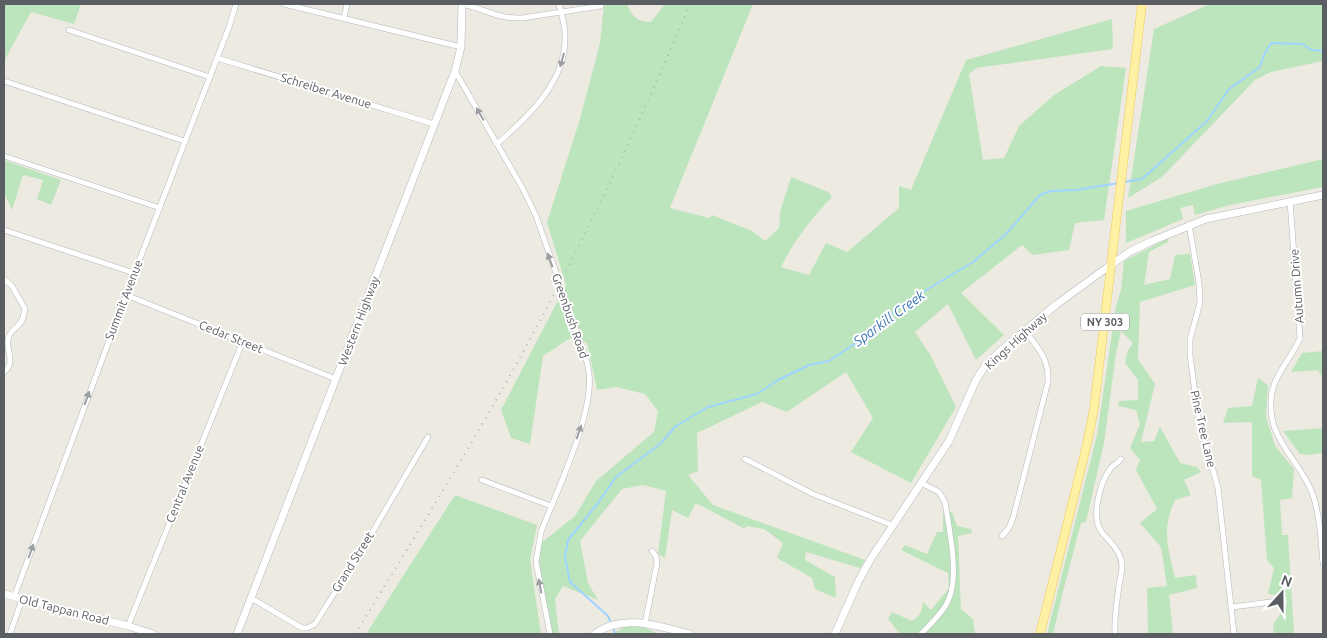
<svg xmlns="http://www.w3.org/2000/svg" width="1327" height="638" font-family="Ubuntu,sans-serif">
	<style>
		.green { fill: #bde5bd }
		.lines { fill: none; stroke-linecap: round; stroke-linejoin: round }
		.stream { stroke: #9fd4ff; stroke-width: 2 }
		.street-casing { stroke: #b4b7bc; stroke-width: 6 }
		.secondary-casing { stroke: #b5b8be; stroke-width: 8 }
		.primary-casing { stroke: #f3c854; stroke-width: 9 }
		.street { stroke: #fff; stroke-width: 5 }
		.secondary { stroke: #fff; stroke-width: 7 }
		.primary { stroke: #fff1a4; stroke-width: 8 }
		.rail { stroke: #b3b4b4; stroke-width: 2; stroke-dasharray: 1 6; stroke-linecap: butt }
		.oneway { fill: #9c9ea1 }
		.labels { text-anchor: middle; stroke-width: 4; stroke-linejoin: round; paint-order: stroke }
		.shield { fill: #fff; stroke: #8c8e91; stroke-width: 1 }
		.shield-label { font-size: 11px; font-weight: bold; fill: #5a5d62 }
		.street-label { font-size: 12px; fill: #5a5d62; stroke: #fff }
		.water-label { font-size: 14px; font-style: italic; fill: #3b74b2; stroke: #fff }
	</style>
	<rect width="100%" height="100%" fill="#edeae1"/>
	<g class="green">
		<path d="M4 4H81L74 24 31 12 4 61Z"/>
		<path d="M604 4H627C632 16 637 22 651 22L665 4H753L670 208 709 218 712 215 752 231 765 241 779 228 780 212 791 177 828 192 832 197C812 218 794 240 781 267L809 275 826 243 847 252 899 208V186L911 190 966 60 1112 19 1113 49 976 68 969 74 983 160 1004 158 1019 126 1054 95 1101 66 1126 68 1104 220 1075 223 1069 250 1033 255 1022 245 961 293 1004 335 976 360 948 304 915 332 931 356 956 407 911 483 851 452 873 418 846 372 787 412 762 402 697 433 698 471 688 475 713 505 865 560 860 568 806 552 805 560 835 577 836 598 815 589 812 578 777 558 783 543 764 529 746 526 745 529 696 503 688 518 672 510 665 558 658 554 666 491 643 485 622 489 580 541 588 583 598 600 563 586 555 599 559 634H552L539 564 541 543 575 516 596 481 654 432 658 411 645 394 616 387 597 390 587 343 572 337 543 356 530 444 511 438 501 410 566 285 547 222 580 119 600 43Z"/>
		<path d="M1210 4H1323V61L1271 72 1255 80 1162 177 1128 198 1154 29Z"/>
		<path d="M1323 159V187L1230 205 1195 215 1193 205 1180 208 1183 219 1126 243V211L1217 184Z"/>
		<path d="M4 160 61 180 51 205 37 199 43 180 23 175 12 210 4 193Z"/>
		<path d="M1168 238V242L1149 252 1144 285 1170 279 1175 255 1190 254 1195 285 1140 302 1138 359 1155 384 1141 442 1154 441 1160 427 1180 463 1197 467 1201 472 1184 480 1191 495 1175 500C1161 530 1168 547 1175 578L1196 575 1197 588 1169 595 1173 634H1148L1147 588 1167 586 1161 547 1140 523 1157 509 1136 470 1140 460 1130 448 1140 424 1136 410 1118 406 1119 401 1138 400V380L1125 363 1128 350 1133 343 1121 331 1116 353 1104 443 1086 522 1081 523 1063 592 1053 634H1047L1097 435 1116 306 1121 290 1124 261Z"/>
		<path d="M1323 351V378L1318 370 1291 372 1302 353Z"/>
		<path d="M1258 378 1268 385 1266 416 1275 446 1294 469 1292 498 1280 500 1282 535H1288L1294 634H1274L1273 625 1287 604 1286 597 1268 594 1274 568 1267 560 1261 480 1252 476V422L1223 423 1228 408 1252 406Z"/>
		<path d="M1323 428V453L1308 455 1300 454 1283 431Z"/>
		<path d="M455 495 537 525 530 560 541 634H366Z"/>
		<path d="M952 512 957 526 971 529 972 533 958 536 961 609 973 619 975 634H900L888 619 892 612 912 621C920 616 922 611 923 602L931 610 949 588 948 573 901 550 905 545 927 554 937 532H943V513Z"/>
		<path d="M626 626 645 628 659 634H612Z"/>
	</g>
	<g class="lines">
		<g class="stream">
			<path d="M1124 182 1142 179 1207 121 1229 89 1260 67 1264 55 1271 43 1302 44 1312 50 1323 51"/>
			<path d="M611 623 608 616 570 582 565 557 568 540 598 503 616 477 660 444 676 426 708 407 757 394 778 380 809 365 829 361 868 335 903 304 973 262 1006 234 1040 195 1051 191 1076 190 1119 183"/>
			<path d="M613 627 615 634"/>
		</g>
		<g class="street-casing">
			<g id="street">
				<path d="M284 4 461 47"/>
				<path d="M462 4C485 9 497 19 522 18L601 6"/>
				<path d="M344 18 347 4"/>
				<path d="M69 30 210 77"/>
				<path d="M217 58 434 124"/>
				<path d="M455 71 523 189 536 216 584 352C586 359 589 367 589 374 594 414 556 493 541 532L536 562 550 634"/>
				<path d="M4 81 184 141"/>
				<path d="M497 144C530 115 567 81 565 34 565 24 561 13 559 4"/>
				<path d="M4 156 160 208"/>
				<path d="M1290 201 1300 338C1293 356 1276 372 1272 392 1264 440 1299 456 1313 495 1320 517 1321 540 1323 563"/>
				<path d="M1189 224 1199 283 1200 303 1190 339V355L1198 416 1218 488 1234 634"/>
				<path d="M4 230 134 273"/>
				<path d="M4 279 12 286 25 309C24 312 24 317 22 320 19 328 10 329 8 339 6 351 16 363 4 372"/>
				<path d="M126 295 336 379"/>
				<path d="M745 459 813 494 892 525"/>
				<path d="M482 480 551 506"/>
				<path d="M921 483 939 492 945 502C949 529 960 576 948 601 943 613 930 624 921 634"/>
				<path d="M1002 536 1009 528 1013 518 1048 382C1049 359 1039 349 1025 331"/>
				<path d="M14 597 126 295 229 27 236 4"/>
				<path d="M251 598 302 628H307L315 624 372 533 428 437"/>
				<path d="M1232 607 1279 601"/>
				<path d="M645 624 657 563 656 556 652 551"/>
				<path d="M128 626 243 341"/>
				<path d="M10 634 22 599"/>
				<path d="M1115 634C1114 617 1117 602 1119 585 1120 579 1122 572 1122 566 1121 550 1110 543 1101 531 1091 516 1100 483 1110 469 1113 465 1118 463 1121 459"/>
			</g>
		</g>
		<g class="secondary-casing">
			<g id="secondary">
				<path d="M4 594 128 626 153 634"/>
				<path d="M237 634 455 71 461 47 462 4"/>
				<path d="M595 634C621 613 659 626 689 634"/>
				<path d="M835 634 858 582 870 560 949 441 976 380 985 366 998 353 1057 304 1112 264 1131 251 1152 241 1206 219 1323 195"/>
			</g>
		</g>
		<g class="primary-casing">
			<path id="primary" d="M1040 634 1087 444 1094 409 1142 4"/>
		</g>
		<use href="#street" class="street"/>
		<use href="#secondary" class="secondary"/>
		<use href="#primary" class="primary"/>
		<path class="rail" d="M355 634C405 553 456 471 503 388 573 264 635 135 690 4"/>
	</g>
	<defs><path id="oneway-solid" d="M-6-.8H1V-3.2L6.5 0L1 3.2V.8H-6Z" transform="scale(1.25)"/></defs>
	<g class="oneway">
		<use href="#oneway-solid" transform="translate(562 60) rotate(105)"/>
		<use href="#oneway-solid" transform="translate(480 114) rotate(-120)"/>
		<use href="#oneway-solid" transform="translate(550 260) rotate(-110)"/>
		<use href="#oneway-solid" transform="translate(87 398) rotate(-70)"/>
		<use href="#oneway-solid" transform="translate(579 432) rotate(-71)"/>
		<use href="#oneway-solid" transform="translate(31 551) rotate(-70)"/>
		<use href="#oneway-solid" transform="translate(540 586) rotate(-101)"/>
	</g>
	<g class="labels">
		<rect class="shield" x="1081" y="313.5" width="48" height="17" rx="4"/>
		<g class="shield-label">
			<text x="1105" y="326">NY 303</text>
		</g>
		<g class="street-label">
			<text transform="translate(326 91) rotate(17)" y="4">Schreiber Avenue</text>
			<text transform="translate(1297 286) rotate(-94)" y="4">Autumn Drive</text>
			<text transform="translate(124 300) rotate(-69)" y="4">Summit Avenue</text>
			<text transform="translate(570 316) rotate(71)" y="4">Greenbush Road</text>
			<text transform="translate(359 321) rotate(-69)" y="4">Western Highway</text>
			<text transform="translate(231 337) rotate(22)" y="4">Cedar Street</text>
			<text transform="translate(1016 341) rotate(-42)" y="4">Kings Highway</text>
			<text transform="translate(1203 429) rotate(77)" y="4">Pine Tree Lane</text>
			<text transform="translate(185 484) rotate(-68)" y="4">Central Avenue</text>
			<text transform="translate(353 562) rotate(-58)" y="4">Grand Street</text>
			<text transform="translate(64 610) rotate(14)" y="4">Old Tappan Road</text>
		</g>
		<g class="water-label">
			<text transform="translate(889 318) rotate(-36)" y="5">Sparkill Creek</text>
		</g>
	</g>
	<rect width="1327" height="638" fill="none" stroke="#5a5d62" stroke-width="10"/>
	<g transform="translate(1282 593) rotate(21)" stroke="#ffffff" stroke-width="4" paint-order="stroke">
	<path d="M0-4L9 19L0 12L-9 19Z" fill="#5a5d62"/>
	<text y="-8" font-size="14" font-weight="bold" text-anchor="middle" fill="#5a5d62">N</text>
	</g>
</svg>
